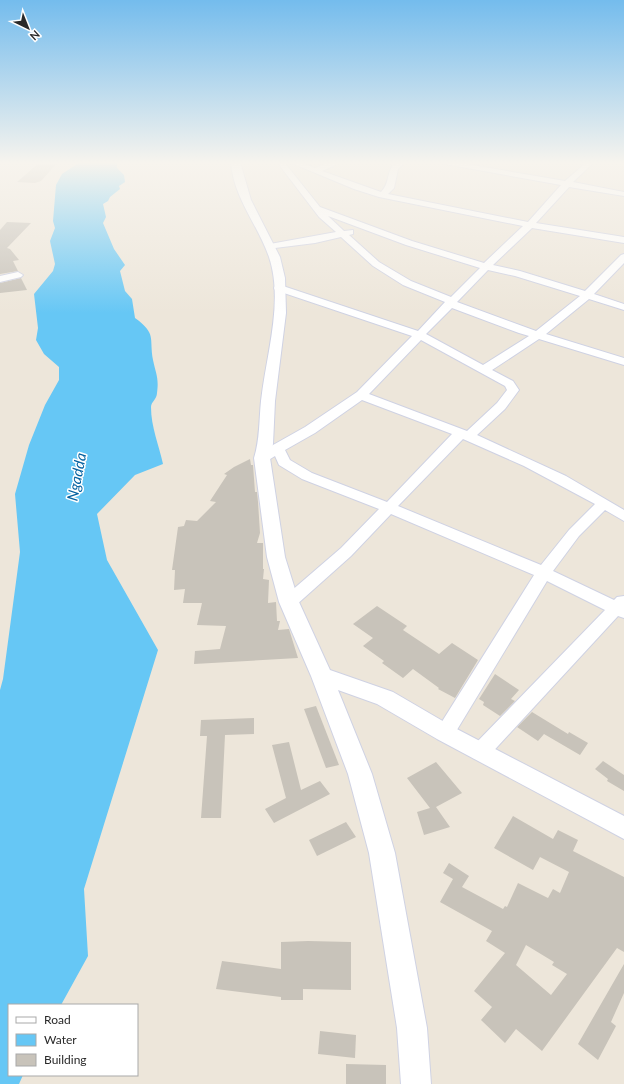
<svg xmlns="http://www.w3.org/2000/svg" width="624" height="1084" font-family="Lato,sans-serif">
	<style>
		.water { fill: #66c7f5 }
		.building { fill: #c8c3ba; fill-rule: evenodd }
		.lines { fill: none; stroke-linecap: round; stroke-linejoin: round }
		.minor-casing { stroke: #cfd2e3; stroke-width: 2 }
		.tertiary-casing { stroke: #cfd2e3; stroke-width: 2 }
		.minor { fill: #fff; fill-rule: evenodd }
		.tertiary { fill: #fff; fill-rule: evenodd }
		.labels { text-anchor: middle; stroke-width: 3; stroke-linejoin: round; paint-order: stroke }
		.water-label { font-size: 15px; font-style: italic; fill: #0562a1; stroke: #fff }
	</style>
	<rect width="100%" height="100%" fill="#ede6da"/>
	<path class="water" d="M80 162H117V168L124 175 125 182 119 186 120 189 110 197 108 201 103 204 106 217 103 223 114 249 125 265 120 271 125 291 132 299 135 318C157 334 149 338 153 360 156 374 159 378 157 393 157 399 151 402 151 407 151 427 159 445 163 464L135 475 97 514 107 560 158 650 84 889 88 956 61 1005H9V1075H23L19 1084H0V690L3 679 20 552 15 494 29 445 45 405 59 380V367L44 354 36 340 38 328 34 294 53 271 55 264 50 241 55 228 53 221 56 185 62 174Z"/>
	<g class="building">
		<path d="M40 162H58L41 181 35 183 17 182Z"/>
		<path d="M7 222 31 223 7 248 10 249 19 260 13 261 18 271 0 274V230Z"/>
		<path d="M21 278 27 290 0 293V283Z"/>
		<path d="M250 459 251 465H253L255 492H257L258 502 260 533 257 543H263V569H264L263 579 269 580 268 603 276 602 277 621H280L278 630 289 629 298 658 194 664 195 651 220 649 226 626 197 625 202 603H183L185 589 174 590 175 570H172L178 527 184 526 186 520 197 521 216 502 210 501 227 475 224 474 234 467Z"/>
		<path d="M377 606 407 626 403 630 439 654 452 643 478 660 455 698 438 689 439 688 413 669 403 678 382 663 384 661 363 646 373 638 353 624Z"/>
		<path d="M495 674 519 690 511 699 515 701 500 716 483 705 484 702 479 699Z"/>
		<path d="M316 706 339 765 326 768 304 709Z"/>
		<path d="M532 712 568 734 569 732 588 743 580 755 544 734 538 741 517 727Z"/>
		<path d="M254 718V734L225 735 221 818H201L207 736H200L201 720Z"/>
		<path d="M289 742 301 790 320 781 330 794 274 823 265 809 286 798 272 745Z"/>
		<path d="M603 761 624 775V791L607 781 608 779 595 769Z"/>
		<path d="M436 762 462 793 436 807 450 827 424 835 417 812 430 808 407 778Z"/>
		<path d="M513 816 553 839 558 830 578 840 573 851 624 877V952L617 948 542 1051 516 1029 505 1043 481 1020 492 1007 474 991 505 953 486 941 492 931 440 902 453 879 443 873 449 863 469 876 462 887 503 909 505 906 507 907 518 883 548 898 553 889 560 893 569 872 540 857 533 870 494 848ZM526 945 554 962 552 965 567 974 551 995 516 965Z"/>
		<path d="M346 822 356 837 317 856 309 840Z"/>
		<path d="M308 941 351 942V990L303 989V1000H281V997L216 989 222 961 281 969V942Z"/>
		<path d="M624 964V993L611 1022 616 1026 598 1060 578 1044Z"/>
		<path d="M320 1031 356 1035 355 1058 318 1054Z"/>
		<path d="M346 1064 386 1065V1084H346Z"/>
	</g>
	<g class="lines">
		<g class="minor-casing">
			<g id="minor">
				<path d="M277 162H284L320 207 412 241 484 263 523 226 379 197 354 189 289 162H299L315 168 330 162H338V164L322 171 381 192C393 181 383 162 405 162L398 169 394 188 388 194 528 222 561 185 445 164 442 162H455L565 181 587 162H594L573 182 624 192V196L569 187 536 223 624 237V243L532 228 493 265 520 271 585 291 621 255 624 254V263L594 294 624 304V310L589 299 546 334 624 358V365L539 339 492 370 513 381 519 390 505 409 477 435 566 476 624 510V521L605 510 579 536 553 571 614 600 617 597 624 596V618L618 616 487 758 480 760 473 758 470 752 473 746 605 610 547 581 452 738 445 741 438 738 436 733 438 728 534 575 391 514 351 556 295 606 289 608 283 606 281 602 283 598 341 548 379 509 302 479 279 465 275 456 267 461H257L255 458 273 445 305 427 357 392 412 336 275 290 274 288 275 286H283L418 331 445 302 403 285 373 266 341 237 315 243 267 249V245L270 244 336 232 319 217ZM328 216 406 245 480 268 451 297 411 281 379 262 349 235 353 234V230L344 231ZM488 270 515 276 580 296 536 331 457 302ZM452 308 519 333 529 336 483 365 426 334ZM421 340 505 386 507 390 497 403 467 431 369 394ZM362 400 452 434 387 502 312 473 290 460 285 450 315 433ZM463 439 524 466 595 504 569 530 541 565 398 506Z"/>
				<path d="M18 272 23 275 21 277 0 282V276Z"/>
			</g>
		</g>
		<g class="tertiary-casing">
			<path id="tertiary" d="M231 162H240L251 200 280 257 285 278 286 313 275 401 273 444 270 458 285 557 299 602 330 670 393 692 453 727 624 816V839L437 739 377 704 338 690 372 774 395 853 427 1028 431 1084H401L397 1028 369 853 348 774 311 676 279 602 267 557 254 458C260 439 259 420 261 401 266 355 284 302 269 257 258 225 233 197 231 162Z"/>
		</g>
		<use href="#minor" class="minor"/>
		<use href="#tertiary" class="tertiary"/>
	</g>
	<linearGradient id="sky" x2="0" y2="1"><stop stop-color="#74bced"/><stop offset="0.52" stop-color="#f7f4ee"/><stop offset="1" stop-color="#f7f4ee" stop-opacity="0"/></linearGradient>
	<rect width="624" height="313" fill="url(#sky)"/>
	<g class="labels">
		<g class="water-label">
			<text transform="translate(77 477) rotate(-79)" y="5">Ngadda</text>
		</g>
	</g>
	<rect x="8" y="1004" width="130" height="72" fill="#ffffff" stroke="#a9a9a9"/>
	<rect x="16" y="1017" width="20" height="6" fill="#ffffff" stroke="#a9a9a9"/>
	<text x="44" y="1024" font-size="12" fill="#292929">Road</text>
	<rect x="16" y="1034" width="20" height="12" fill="#66c7f5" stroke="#a9a9a9"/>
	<text x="44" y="1044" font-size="12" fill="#292929">Water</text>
	<rect x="16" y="1054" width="20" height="12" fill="#c8c3ba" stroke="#a9a9a9"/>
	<text x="44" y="1064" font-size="12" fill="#292929">Building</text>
	<g transform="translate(28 28) rotate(137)" stroke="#ffffff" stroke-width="3" paint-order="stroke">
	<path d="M0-3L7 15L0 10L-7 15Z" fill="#292929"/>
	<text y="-6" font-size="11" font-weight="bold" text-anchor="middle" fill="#292929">N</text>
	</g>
</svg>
